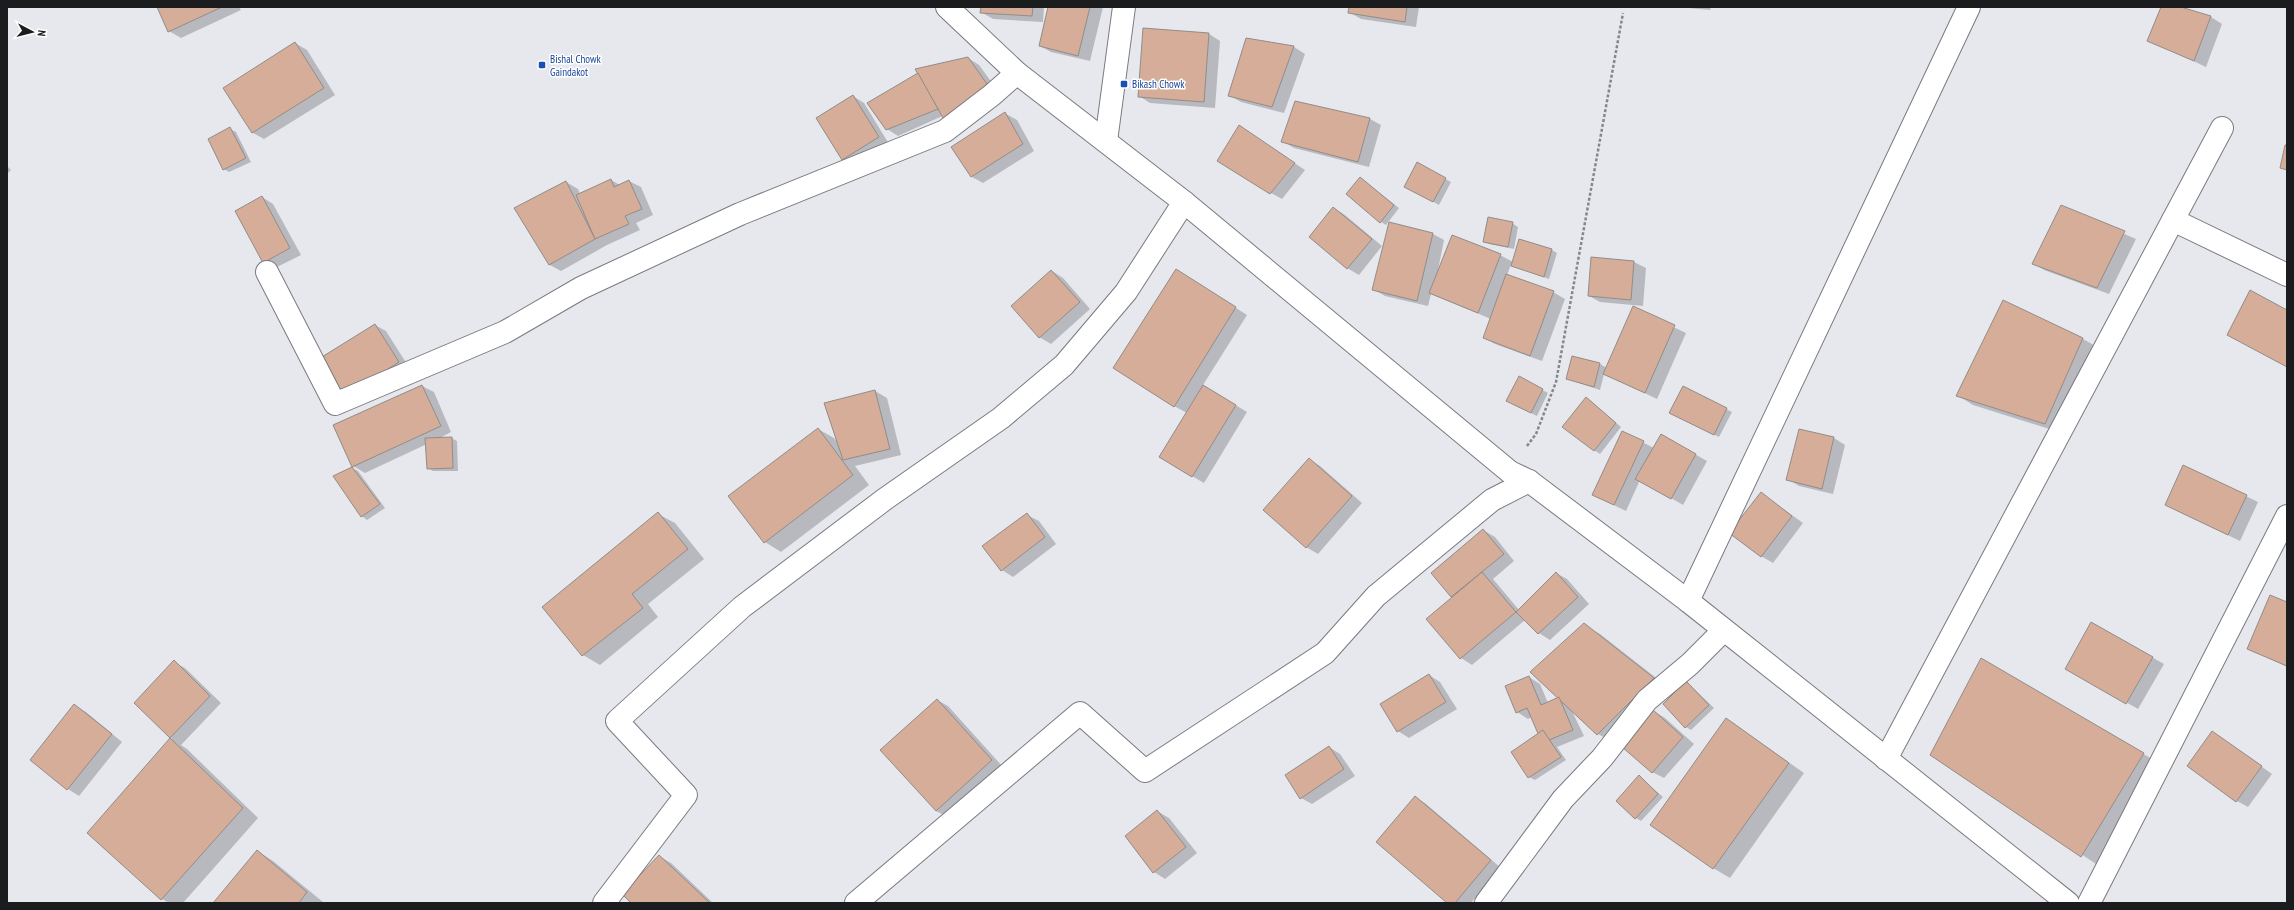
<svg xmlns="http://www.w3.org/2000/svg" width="2294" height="910" font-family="'PT Sans Narrow',sans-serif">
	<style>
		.shadow { fill: #0003 }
		.building { fill: #d5ad98; stroke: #928c89 }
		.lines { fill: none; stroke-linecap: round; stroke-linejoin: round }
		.street-casing { stroke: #787a7f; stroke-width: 24 }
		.path { stroke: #85868a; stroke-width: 2.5; stroke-dasharray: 3 2; stroke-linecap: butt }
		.street { stroke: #fff; stroke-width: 22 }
		.transit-dot { fill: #1a4fb4; stroke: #fff; stroke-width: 1.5 }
		.labels { text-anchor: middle; stroke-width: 3; stroke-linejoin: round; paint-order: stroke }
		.transit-label { font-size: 11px; fill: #164399; stroke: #fff; text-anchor: start }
	</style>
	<rect width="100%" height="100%" fill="#e6e8ee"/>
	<g class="shadow">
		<path d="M158 7H239L241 10 181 38 169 31Z"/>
		<path d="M982 7H1044L1043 22 993 19 981 12Z"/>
		<path d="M1049 7H1103L1090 61 1051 52 1040 46Z"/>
		<path d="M1350 7H1419L1416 27 1361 19 1349 12Z"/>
		<path d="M1678 7H1711L1710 10Z"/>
		<path d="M2162 7H2177L2211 17 2222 24 2206 67 2148 40Z"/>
		<path d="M1144 29 1209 34 1220 41 1215 108 1150 103 1139 96Z"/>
		<path d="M1246 39 1294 47 1305 54 1284 113 1241 102 1229 95Z"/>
		<path d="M295 43 307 50 335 95 264 139 253 133 225 88Z"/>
		<path d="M968 58 979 65 998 91 898 136 887 129Z"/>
		<path d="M853 96 864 103 889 144 854 166 843 159Z"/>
		<path d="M1295 102 1370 119 1381 125 1369 167 1294 148 1282 141Z"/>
		<path d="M1006 114 1017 120 1034 151 983 183 972 177Z"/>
		<path d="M1240 127 1305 170 1282 199 1271 193Z"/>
		<path d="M230 129 236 132 251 162 229 172 224 169Z"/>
		<path d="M1417 164 1451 182 1439 205 1405 186Z"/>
		<path d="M7 166 11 170 7 174Z"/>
		<path d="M1360 178 1399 208 1386 225 1381 222Z"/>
		<path d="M611 180 620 185 629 181 641 187 653 215 636 223 640 230 607 245 561 271 550 265 515 209 566 182 578 189 580 194Z"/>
		<path d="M262 197 273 204 301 255 275 268 263 262Z"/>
		<path d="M2062 207 2136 239 2109 294 2044 270 2033 263Z"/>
		<path d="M1334 208 1345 215 1382 246 1359 275 1347 268Z"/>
		<path d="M1390 223 1433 234 1444 240 1437 275 1500 255 1513 262 1552 250 1557 253 1549 279 1511 265 1507 275 1553 292 1565 299 1542 361 1495 344 1484 338 1491 319 1431 294 1428 306 1385 296 1373 289Z"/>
		<path d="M1512 223 1518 227 1514 249 1489 244 1484 241Z"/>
		<path d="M1592 258 1634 262 1646 268 1643 306 1600 302 1589 296Z"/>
		<path d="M1052 271 1063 278 1090 309 1051 344 1039 337Z"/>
		<path d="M1187 277 1247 315 1203 385 1247 412 1204 483 1192 476 1187 413 1174 406Z"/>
		<path d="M1633 308 1686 333 1657 399 1604 374 1600 390 1567 379 1573 357 1600 364 1607 368Z"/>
		<path d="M375 325 386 331 410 369 342 398Z"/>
		<path d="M2083 339 2099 348 2062 433 1973 405 1957 395Z"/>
		<path d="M1519 378 1548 393 1537 416 1512 404Z"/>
		<path d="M422 386 434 392 451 432 438 439 451 438 457 441 458 471H433L428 468 427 444 365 473 353 466Z"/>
		<path d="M875 391 887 398 901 455 855 466 869 485 781 552 765 542 818 429 834 438 839 445Z"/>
		<path d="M1587 398 1621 427 1600 454 1594 450Z"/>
		<path d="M1726 409 1732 412 1719 437 1676 416Z"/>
		<path d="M1800 430 1834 438 1845 445 1833 494 1799 486 1788 479Z"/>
		<path d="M1622 432 1654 448 1661 435 1707 461 1683 505 1640 480 1626 511 1593 495Z"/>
		<path d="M1309 459 1320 466 1362 503 1318 554 1306 547Z"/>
		<path d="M2184 466 2258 502 2240 541 2166 505Z"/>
		<path d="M352 468 358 471 385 508 367 520 362 516Z"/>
		<path d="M1761 493 1803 523 1773 563 1761 556Z"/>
		<path d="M658 514 675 523 704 559 648 604 658 617 600 665 583 655 544 607Z"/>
		<path d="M1027 515 1039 521 1056 544 1013 577 1002 570Z"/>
		<path d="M1483 530 1495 537 1514 561 1493 579 1519 610 1556 573 1567 579 1589 604 1550 640 1539 633 1525 620 1472 665 1461 658 1428 620 1453 598 1432 573Z"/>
		<path d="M2287 604V667L2248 648Z"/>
		<path d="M2091 623 2164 664 2138 709 2066 668Z"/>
		<path d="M1584 625 1600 634 1669 688 1614 743 1598 734 1571 709 1584 736 1557 747 1566 760 1535 780 1529 777 1539 734 1532 717 1528 719 1517 712 1529 677 1540 684 1548 703 1560 698Z"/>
		<path d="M1982 659 2164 766 2102 868 1931 754Z"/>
		<path d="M174 662 185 668 221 703 181 745 187 749 258 818 183 903H169L162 899 89 833 172 738 135 703Z"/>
		<path d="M1429 675 1440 682 1457 709 1409 738 1398 731Z"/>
		<path d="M1687 682 1714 708 1691 730 1686 727Z"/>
		<path d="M937 700 948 706 1003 767 948 817 936 811Z"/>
		<path d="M74 705 86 712 122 742 79 796 68 789 31 759Z"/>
		<path d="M1654 711 1665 718 1694 744 1664 778 1652 772Z"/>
		<path d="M1727 719 1804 773 1730 878 1713 868Z"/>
		<path d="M2213 732 2272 774 2248 807 2237 801Z"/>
		<path d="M1329 747 1340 754 1355 776 1312 804 1301 798Z"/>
		<path d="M1639 776 1663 797 1641 821 1636 818Z"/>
		<path d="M1415 797 1426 804 1501 868 1471 903H1449Z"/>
		<path d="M1157 811 1169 818 1197 853 1165 879 1154 872Z"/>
		<path d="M257 851 273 861 323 902 214 903Z"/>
		<path d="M659 856 671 863 713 903H633Z"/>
	</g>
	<g class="building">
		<path d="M157 7H222L168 32Z"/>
		<path d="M981 7H1033L1032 16 980 13Z"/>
		<path d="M1048 7H1090L1078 56 1039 46Z"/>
		<path d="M1349 7H1407L1405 22 1348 13Z"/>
		<path d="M2161 7H2181L2211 16 2194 61 2147 41Z"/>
		<path d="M1143 28 1209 33 1204 102 1138 97Z"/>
		<path d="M1246 38 1294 46 1272 107 1228 96Z"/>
		<path d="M295 42 324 88 252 133 223 88Z"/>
		<path d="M968 57 987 84 946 123 915 69Z"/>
		<path d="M918 73 938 109 886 130 867 103Z"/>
		<path d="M853 95 879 137 842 160 816 118Z"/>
		<path d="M1295 101 1370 118 1358 162 1281 142Z"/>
		<path d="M1005 112 1023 144 971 177 951 147Z"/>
		<path d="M1239 125 1295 163 1270 194 1217 161Z"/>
		<path d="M230 127 246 158 223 170 208 139Z"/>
		<path d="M2285 145H2287V170L2280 168Z"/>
		<path d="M1417 162 1446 178 1433 202 1404 187Z"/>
		<path d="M1360 177 1394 205 1380 223 1346 194Z"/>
		<path d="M611 179 614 187 629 180 642 209 625 216 629 224 595 239 576 195Z"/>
		<path d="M566 181 595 239 549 265 514 208Z"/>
		<path d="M262 196 290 248 263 263 235 211Z"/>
		<path d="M2061 205 2125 231 2097 288 2032 264Z"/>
		<path d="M1333 207 1372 239 1347 269 1309 237Z"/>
		<path d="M1488 217 1513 222 1508 247 1483 242Z"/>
		<path d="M1389 222 1433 233 1417 301 1372 290Z"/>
		<path d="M1452 235 1501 254 1478 313 1429 293Z"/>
		<path d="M1519 239 1552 249 1544 277 1511 266Z"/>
		<path d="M1591 257 1634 261 1631 300 1588 296Z"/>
		<path d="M1176 269 1236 307 1174 407 1113 368Z"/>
		<path d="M1051 270 1080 302 1039 338 1011 306Z"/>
		<path d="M1506 274 1554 291 1530 356 1483 338Z"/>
		<path d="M2250 290 2287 310V367L2227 335Z"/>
		<path d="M2003 300 2083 338 2045 424 1956 396Z"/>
		<path d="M1633 306 1675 325 1645 393 1603 374Z"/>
		<path d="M375 324 399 362 341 399 317 360Z"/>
		<path d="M1572 356 1600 363 1594 387 1566 379Z"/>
		<path d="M1519 376 1543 389 1531 413 1506 401Z"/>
		<path d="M422 385 441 426 352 467 333 425Z"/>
		<path d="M1203 385 1236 405 1192 477 1159 457Z"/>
		<path d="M1683 386 1727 408 1714 435 1669 413Z"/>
		<path d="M875 390 890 449 843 460 824 403Z"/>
		<path d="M1586 397 1616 423 1594 451 1562 427Z"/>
		<path d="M818 428 853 475 764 543 728 496Z"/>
		<path d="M1799 429 1834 437 1822 489 1786 480Z"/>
		<path d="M1622 431 1644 441 1614 505 1592 495Z"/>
		<path d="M1661 434 1696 454 1671 499 1635 479Z"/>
		<path d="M452 437 453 468 427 469 425 438Z"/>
		<path d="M1309 458 1352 496 1306 548 1263 510Z"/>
		<path d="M2183 465 2247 495 2228 535 2165 505Z"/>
		<path d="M352 467 380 504 361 517 333 476Z"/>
		<path d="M1761 492 1792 516 1761 557 1729 533Z"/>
		<path d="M658 512 688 549 632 594 643 608 582 656 542 607Z"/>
		<path d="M1027 513 1045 537 1001 571 982 546Z"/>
		<path d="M1483 529 1504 554 1451 597 1431 573Z"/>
		<path d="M1482 572 1516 612 1460 659 1426 619Z"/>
		<path d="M1556 572 1578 597 1538 634 1516 612Z"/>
		<path d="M2270 595 2287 602V666L2247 649Z"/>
		<path d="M2091 622 2153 657 2126 704 2065 669Z"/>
		<path d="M1584 623 1654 678 1597 735 1530 672Z"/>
		<path d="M1981 658 2144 753 2081 857 1930 755Z"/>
		<path d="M174 660 210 696 170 738 134 703Z"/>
		<path d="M1429 674 1446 702 1397 732 1380 704Z"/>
		<path d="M1529 676 1541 705 1559 697 1573 730 1542 743 1527 708 1516 713 1505 686Z"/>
		<path d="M1686 681 1709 705 1685 728 1663 704Z"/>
		<path d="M937 699 992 760 936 811 880 750Z"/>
		<path d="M74 704 112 734 67 790 30 760Z"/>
		<path d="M1653 710 1683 737 1652 773 1622 747Z"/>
		<path d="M1726 718 1789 763 1713 869 1650 825Z"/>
		<path d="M1543 730 1561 757 1528 778 1511 752Z"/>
		<path d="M2212 731 2262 766 2236 802 2187 766Z"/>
		<path d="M170 738 243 808 161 900 87 833Z"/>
		<path d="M1329 746 1344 769 1300 799 1285 775Z"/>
		<path d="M1639 775 1658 794 1635 819 1616 801Z"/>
		<path d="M1415 796 1491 860 1455 903H1447L1376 842Z"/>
		<path d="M1157 810 1186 847 1153 873 1125 836Z"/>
		<path d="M257 850 307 892 299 903H213Z"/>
		<path d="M659 855 710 903H631L622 894Z"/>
	</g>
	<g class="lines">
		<g class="street-casing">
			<g id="street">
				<path d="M947 7 1017 73 1184 202 1510 472 1529 481 1688 601 2068 903"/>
				<path d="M1106 141 1124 7"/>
				<path d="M2173 220 2287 275"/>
				<path d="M267 272 335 404 505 332 581 288 740 214 945 131 992 95 1017 73"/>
				<path d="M1688 601 1969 7"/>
				<path d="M1886 759 2222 128"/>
				<path d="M604 903 686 795 617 721 742 607 885 499 1001 418 1064 365 1126 292 1184 202"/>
				<path d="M856 903 1080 713 1145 771 1325 653 1376 596 1492 500 1529 481"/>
				<path d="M1486 903 1563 799 1602 758 1647 700 1690 664 1724 630"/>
				<path d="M2089 903 2287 516"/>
			</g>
		</g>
		<path class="path" d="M1527 446 1536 434 1556 382 1623 13"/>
		<use href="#street" class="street"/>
	</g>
	<g class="transit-dot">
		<rect x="538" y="61" width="8" height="8" rx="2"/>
		<rect x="1120" y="80" width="8" height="8" rx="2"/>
	</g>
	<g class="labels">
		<g class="transit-label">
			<text x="550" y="63">Bishal Chowk<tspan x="550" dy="13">Gaindakot</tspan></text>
			<text x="1132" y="88">Bikash Chowk</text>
		</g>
	</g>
	<rect width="2294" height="910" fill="none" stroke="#1b1c1e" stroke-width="16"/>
	<g transform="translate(32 32) rotate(97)" stroke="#ffffff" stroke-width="3" paint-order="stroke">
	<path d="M0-3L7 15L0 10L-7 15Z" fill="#1b1c1e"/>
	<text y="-6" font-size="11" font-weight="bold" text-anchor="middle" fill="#1b1c1e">N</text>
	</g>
</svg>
